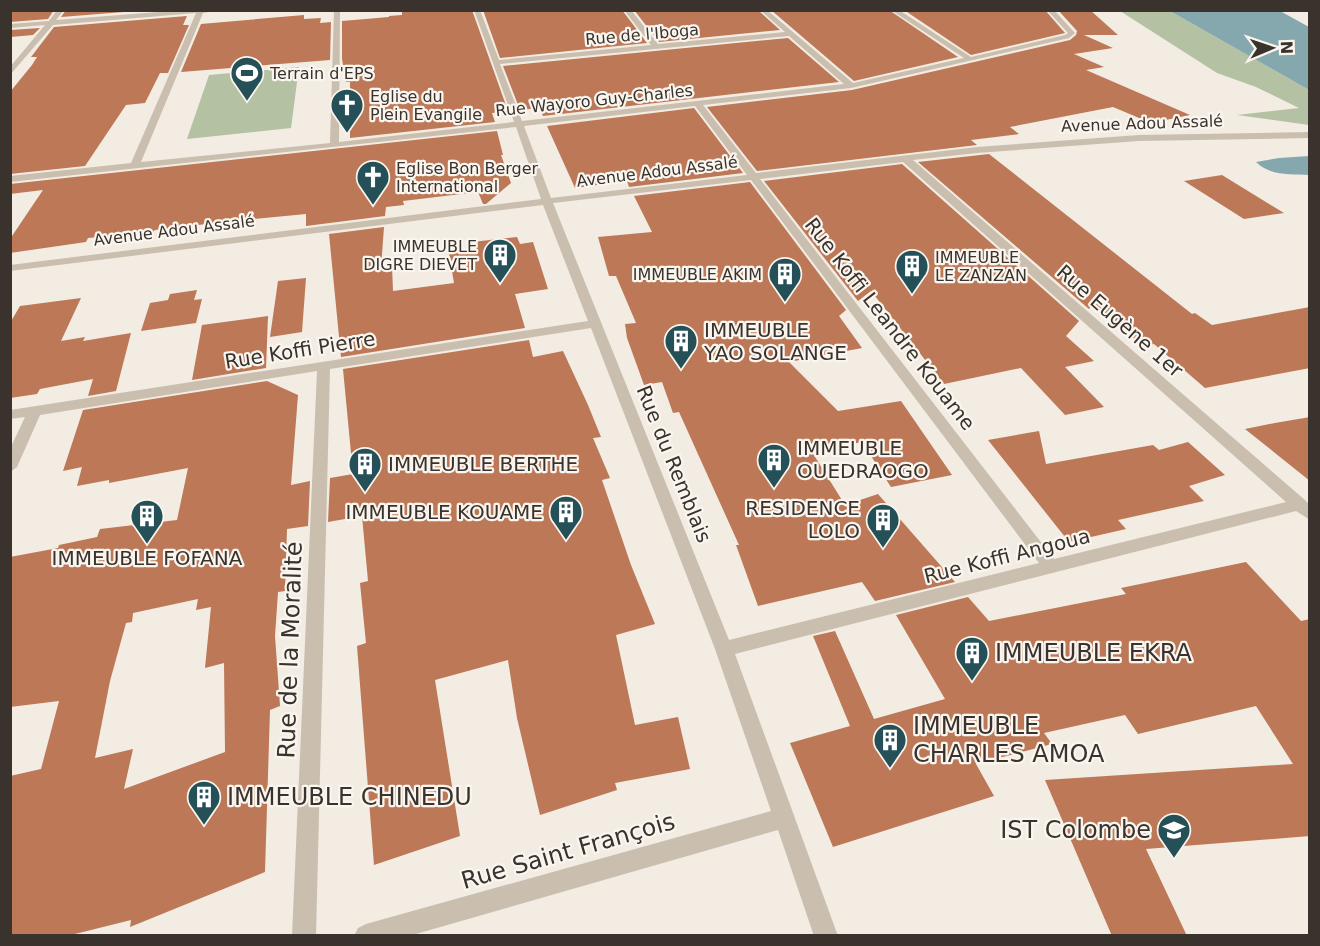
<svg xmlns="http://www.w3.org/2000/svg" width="1320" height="946" font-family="'DejaVu Sans',sans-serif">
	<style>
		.green { fill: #b4c1a3 }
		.water { fill: #84a8ad }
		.building { fill: #bc7857; fill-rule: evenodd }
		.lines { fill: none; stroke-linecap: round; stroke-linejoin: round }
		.minor { fill: #cabeaf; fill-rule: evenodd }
		.labels { text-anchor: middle; stroke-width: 4.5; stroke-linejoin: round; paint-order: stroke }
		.far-street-label { font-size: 16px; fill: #3a322c; stroke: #faf6ef }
		.far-poi-label { font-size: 16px; fill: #3a322c; stroke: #faf6ef; text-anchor: start }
		.street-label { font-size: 20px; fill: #3a322c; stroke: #faf6ef }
		.poi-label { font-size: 20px; fill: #3a322c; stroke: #faf6ef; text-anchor: start }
		.near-street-label { font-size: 24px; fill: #3a322c; stroke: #faf6ef }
		.near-poi-label { font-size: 24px; fill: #3a322c; stroke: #faf6ef; text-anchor: start }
	</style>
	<rect width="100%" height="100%" fill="#f2ece3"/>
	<g class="green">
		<path d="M1120 11H1170L1309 90V125L1237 115 1299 108 1256 87 1217 73Z"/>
		<path d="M299 67 291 128 187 139 209 75Z"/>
	</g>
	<g class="water">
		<path d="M1170 11H1280L1309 27V90Z"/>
		<path d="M1309 156V175C1291 174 1270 176 1256 162L1279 158Z"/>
	</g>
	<g class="building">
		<path d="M10 10H54L48 19 10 22Z"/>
		<path d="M66 10H149L61 17Z"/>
		<path d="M402 10H472L508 111 492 113 495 122 350 138V82H346L342 59V21L389 17V16L402 15Z"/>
		<path d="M483 10H622L647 43 500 58Z"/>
		<path d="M634 10H758L780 30 659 42Z"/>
		<path d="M771 10H889L958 57 854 81Z"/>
		<path d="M904 10H1045L1065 33 971 55Z"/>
		<path d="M1058 10H1090L1118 35H1084L1113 48 1074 54 1104 67 1086 70 1190 115 1151 123 1113 107 1010 127 1019 134 971 140 977 145 757 171 707 107 852 90 1070 40 1076 35 1077 31Z"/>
		<path d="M304 15V19L321 18 320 23 331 22 330 60 181 72 201 24Z"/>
		<path d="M187 16 183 25H189L168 73H160L145 103 126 105 85 166 10 174V92L32 65 37 57H31L54 27Z"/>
		<path d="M40 28 33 35 10 37V30Z"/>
		<path d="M788 38 839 82 543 116 539 108 520 110 503 66Z"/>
		<path d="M694 108 743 173 629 187 627 181 575 188 547 126Z"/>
		<path d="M497 131 503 155H501L511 183 486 204H483L478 192 403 201 404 205 386 207 385 216 306 226V214L232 221 155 230 153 232 88 238 86 242 10 253V239L43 190 10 194V184Z"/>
		<path d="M989 154 1192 314 1195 313 1212 325 1310 307V368L1205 388 1154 344 1143 346 1093 304 1089 309 918 162Z"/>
		<path d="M902 164 1079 321 1066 336 1094 361 1065 367 1104 407 1065 415 1021 368 944 384 871 291 858 301 764 181Z"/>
		<path d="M1222 175 1284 213 1244 219 1184 181Z"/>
		<path d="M750 182 846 310 839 316 862 348 789 362 838 411 901 401 952 475 891 487 862 442 812 452 845 505 878 494 955 582 875 601 862 582 758 606 736 545H739L679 412 673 413 662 382 644 385 627 338 625 324 636 323 616 276H609L598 237 652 232 634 196Z"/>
		<path d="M384 227 381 268 392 266 393 291 454 283 449 254 472 250V242L517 237 520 244 533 242 548 289 515 294 525 328 341 357 329 234Z"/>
		<path d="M306 278 302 332 270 337 278 281Z"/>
		<path d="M197 290 194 300 202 299 196 323 141 331 150 303 168 300 170 294Z"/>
		<path d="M81 298 61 341 85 337 83 341 131 333 116 391 88 396 93 379 40 389 37 394 10 398V323L20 306Z"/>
		<path d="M268 316 266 368 192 380 202 325Z"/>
		<path d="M529 340 533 357 563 351 588 405 601 437 593 438 610 478 602 480 631 565 655 624 616 635 635 725 678 717 690 769 615 783 617 790 540 815 517 718 508 660 435 680 460 836 374 865 357 646 366 643 360 583 368 581 362 516 328 522 330 478 353 474 343 369Z"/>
		<path d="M267 381 298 395 291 485 310 481 308 526 287 529 285 591 278 592 275 636 280 706 270 710 265 872 130 927 131 920 67 936H10V776L41 769 59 701 10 707V557L58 548 59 545 97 537 100 529 177 520 188 468 109 483V480L77 486 82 467 63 471 83 410ZM198 599 196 610 211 607 205 668 224 663 225 752 124 789 133 749 95 758 110 681 126 623 132 622 133 613Z"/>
		<path d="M1310 417V481L1245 429 1275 423Z"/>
		<path d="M1039 431 1046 464 1153 445 1159 450 1188 442 1225 475 1189 486 1204 501 1118 520 1126 529 1069 542 988 440Z"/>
		<path d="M1246 562 1301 621 1310 619V836L1146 849 1187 936H1112L1045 780 1293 764 1256 706 1138 734 1125 715 1044 733 1052 744 976 764 994 796 833 847 790 743 850 726 813 636 835 631 874 719 945 699 896 615 968 597 989 621 1126 594 1121 588Z"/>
	</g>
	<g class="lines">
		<path class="minor" d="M57 10H64L56 20 184 10H219L203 13 141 162 330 143 334 10H340L339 142 514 122 474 10H480L499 60 651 45 624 10H631L658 44 785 32 760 10H767L853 83 964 58 891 10H899L971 57 1065 35 1068 33 1047 10H1054L1075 33 1069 38 851 88 703 105 756 173 977 147 1139 135 1310 132V138L1139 141 977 153 913 160 1305 500 1310 505V520L1296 511 735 654 838 936H814L778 830 409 936H354L358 928 366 924 771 811 715 649 591 328 330 369 316 936H292L317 371 40 415 17 467 10 472V449L25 417 10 419V410L588 321 543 205 10 271V265L541 199 516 127 10 182V176L131 163 196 13 53 25 10 75V67L45 25 10 28V24L49 21ZM789 36 844 84 522 121 500 64ZM695 106 747 175 551 198 524 126ZM903 162 1286 502 1054 559 760 179ZM751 180 1039 563 729 640 553 203Z"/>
	</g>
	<defs>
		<g id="stadium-pin" transform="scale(1.725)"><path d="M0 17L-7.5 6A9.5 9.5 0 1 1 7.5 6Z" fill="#255058" stroke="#faf6ef"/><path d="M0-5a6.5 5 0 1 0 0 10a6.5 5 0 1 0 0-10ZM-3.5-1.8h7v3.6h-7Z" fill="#fff"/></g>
		<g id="church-pin" transform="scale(1.725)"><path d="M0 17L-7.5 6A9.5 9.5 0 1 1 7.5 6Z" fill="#255058" stroke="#faf6ef"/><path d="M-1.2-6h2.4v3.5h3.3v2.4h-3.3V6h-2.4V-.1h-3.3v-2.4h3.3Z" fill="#fff"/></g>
		<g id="building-pin" transform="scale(1.725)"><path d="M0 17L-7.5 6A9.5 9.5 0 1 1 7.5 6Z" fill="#255058" stroke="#faf6ef"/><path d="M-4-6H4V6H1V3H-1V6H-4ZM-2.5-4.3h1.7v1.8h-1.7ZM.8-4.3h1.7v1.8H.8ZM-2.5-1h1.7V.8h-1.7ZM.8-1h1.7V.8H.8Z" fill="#fff"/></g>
		<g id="school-pin" transform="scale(1.725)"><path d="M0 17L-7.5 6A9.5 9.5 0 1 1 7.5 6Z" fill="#255058" stroke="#faf6ef"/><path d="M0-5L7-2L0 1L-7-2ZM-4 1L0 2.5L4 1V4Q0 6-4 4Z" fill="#fff"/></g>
	</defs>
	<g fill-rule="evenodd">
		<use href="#stadium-pin" x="247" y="73"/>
		<use href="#church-pin" x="347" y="105"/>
		<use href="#church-pin" x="373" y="177"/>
		<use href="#building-pin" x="500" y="255"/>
		<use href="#building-pin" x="912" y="266"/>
		<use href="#building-pin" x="785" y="274"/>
		<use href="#building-pin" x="681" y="341"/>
		<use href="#building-pin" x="774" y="460"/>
		<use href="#building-pin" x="365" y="464"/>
		<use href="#building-pin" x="566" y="512"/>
		<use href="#building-pin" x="147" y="516"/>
		<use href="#building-pin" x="883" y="520"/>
		<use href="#building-pin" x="972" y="653"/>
		<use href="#building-pin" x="890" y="740"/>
		<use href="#building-pin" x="204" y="797"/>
		<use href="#school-pin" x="1174" y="830"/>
	</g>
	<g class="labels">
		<g class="far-street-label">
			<text transform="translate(642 34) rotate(-5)" y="6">Rue de l'Iboga</text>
			<text transform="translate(594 100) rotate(-6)" y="6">Rue Wayoro Guy-Charles</text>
			<text transform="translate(1142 123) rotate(-2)" y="6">Avenue Adou Assalé</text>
			<text transform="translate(657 171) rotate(-7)" y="6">Avenue Adou Assalé</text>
			<text transform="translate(174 230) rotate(-7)" y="6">Avenue Adou Assalé</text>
		</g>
		<g class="far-poi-label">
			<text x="270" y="79">Terrain d'EPS</text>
			<text x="370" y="102">Eglise du<tspan x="370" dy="18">Plein Evangile</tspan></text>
			<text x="396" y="174">Eglise Bon Berger<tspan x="396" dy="18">International</tspan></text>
			<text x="477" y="252" text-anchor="end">IMMEUBLE<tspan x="477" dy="18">DIGRE DIEVET</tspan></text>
			<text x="935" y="263">IMMEUBLE<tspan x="935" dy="18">LE ZANZAN</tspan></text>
			<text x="762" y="280" text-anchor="end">IMMEUBLE AKIM</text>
		</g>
		<g class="street-label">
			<text transform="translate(1120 321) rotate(41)" y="7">Rue Eugène 1er</text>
			<text transform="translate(890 324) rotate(52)" y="7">Rue Koffi Leandre Kouame</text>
			<text transform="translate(300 350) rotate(-9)" y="7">Rue Koffi Pierre</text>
			<text transform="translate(674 464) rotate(68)" y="7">Rue du Remblais</text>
			<text transform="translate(1007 556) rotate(-14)" y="7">Rue Koffi Angoua</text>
		</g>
		<g class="poi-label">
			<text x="704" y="337">IMMEUBLE<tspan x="704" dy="23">YAO SOLANGE</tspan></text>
			<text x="797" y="455">IMMEUBLE<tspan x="797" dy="23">OUEDRAOGO</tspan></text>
			<text x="388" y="471">IMMEUBLE BERTHE</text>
			<text x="860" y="515" text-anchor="end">RESIDENCE<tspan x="860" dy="23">LOLO</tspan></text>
			<text x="543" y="519" text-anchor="end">IMMEUBLE KOUAME</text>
			<text x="147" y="565" text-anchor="middle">IMMEUBLE FOFANA</text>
		</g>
		<g class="near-street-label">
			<text transform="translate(290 650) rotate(-88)" y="8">Rue de la Moralité</text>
			<text transform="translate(568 851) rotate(-16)" y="8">Rue Saint François</text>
		</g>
		<g class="near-poi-label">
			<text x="995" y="661">IMMEUBLE EKRA</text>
			<text x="913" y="734">IMMEUBLE<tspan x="913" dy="28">CHARLES AMOA</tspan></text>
			<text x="227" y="805">IMMEUBLE CHINEDU</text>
			<text x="1151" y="838" text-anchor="end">IST Colombe</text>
		</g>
	</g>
	<rect width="1320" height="946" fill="none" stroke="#3a322c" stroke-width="24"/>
	<g transform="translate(1272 48) rotate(88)" stroke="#faf6ef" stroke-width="4.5" paint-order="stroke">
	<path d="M0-4.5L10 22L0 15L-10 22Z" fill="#3a322c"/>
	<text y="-9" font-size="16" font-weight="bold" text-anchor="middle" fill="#3a322c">N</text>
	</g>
</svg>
